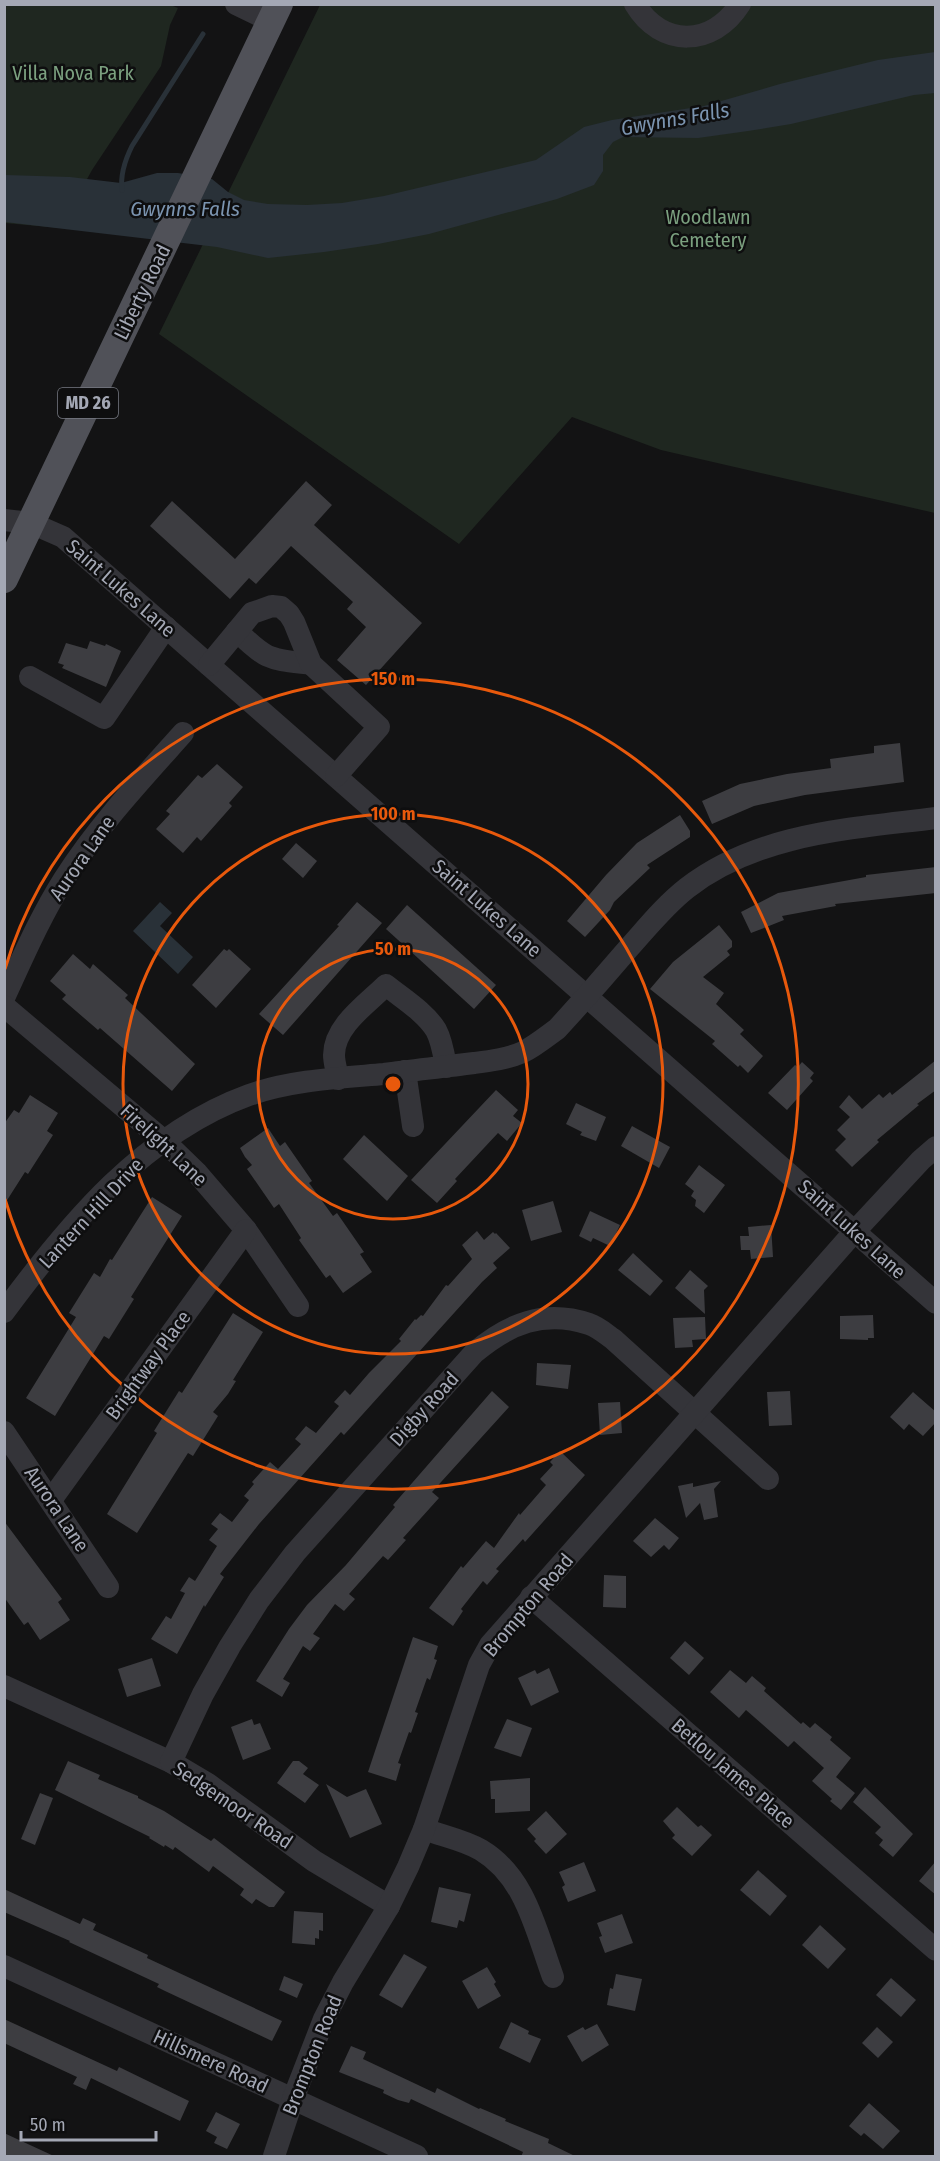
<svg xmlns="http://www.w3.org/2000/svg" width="940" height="2161" font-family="'Fira Sans Condensed',sans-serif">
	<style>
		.green { fill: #1f2720 }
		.water { fill: #293138 }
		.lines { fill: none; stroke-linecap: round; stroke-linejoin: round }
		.stream { stroke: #293138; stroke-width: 5 }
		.building { fill: #3d3d41 }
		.minor { stroke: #343439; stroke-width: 22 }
		.major { stroke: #505158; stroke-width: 28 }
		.ring { fill: none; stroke: #e8590c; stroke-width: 3 }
		.labels { text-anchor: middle; stroke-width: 5; stroke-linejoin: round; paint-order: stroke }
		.shield { fill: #0e0e0f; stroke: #777a83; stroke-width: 1.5 }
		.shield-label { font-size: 18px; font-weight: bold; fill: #a4a8b5 }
		.park-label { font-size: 20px; fill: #7ba07f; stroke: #0e0e0f }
		.street-label { font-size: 20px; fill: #a4a8b5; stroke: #0e0e0f }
		.water-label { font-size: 21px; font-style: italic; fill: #7b94b0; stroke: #0e0e0f }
		.centre { fill: #e8590c; stroke: #0e0e0f; stroke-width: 3 }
		.ring-label { font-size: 18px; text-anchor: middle; font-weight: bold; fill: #e8590c; stroke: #0e0e0f; stroke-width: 5; stroke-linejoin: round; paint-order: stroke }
	</style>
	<rect width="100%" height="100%" fill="#131314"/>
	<g class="green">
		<path d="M168 4 178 8 170 25 161 66 92 170 60 228 5 223 4 5Z"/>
		<path d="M320 5H935V513L661 450 572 417 459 544 159 334Z"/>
	</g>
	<g class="water">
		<path d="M935 52V93L914 95 791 124 748 131 698 138 623 137 613 142 603 155V171L594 185 557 199 429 234 378 244 324 252 268 258 217 247 5 222V175L70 177 121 183 157 173H178L212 179 228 192 244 200 268 204 307 205 342 203 384 196 536 160 584 127 612 120 704 106 780 84 878 60Z"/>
		<path d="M160 902 172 913 160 926 193 957 178 974 133 931Z"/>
	</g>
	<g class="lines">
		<path class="stream" d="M122 190C120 174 125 160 132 146L203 34"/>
	</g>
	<g class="building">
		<path d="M306 481 332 505 314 525 422 623 366 685 337 660 366 627 347 609 353 602 291 546 256 584 249 578 230 599 150 526 172 501 235 559Z"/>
		<path d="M90 641 105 646 106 644 121 651 106 687 62 668 64 665 58 663 66 643 87 649Z"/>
		<path d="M900 743 904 782 805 795 754 806 712 824 702 801 740 784 787 774 831 768 830 759 874 753V746Z"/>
		<path d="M217 764 243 787 229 803 232 806 201 841 197 837 183 853 156 829 170 814 166 811 198 775 202 778Z"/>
		<path d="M680 815 690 831V837L647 865 650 868 614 902 610 910 585 937 567 921 606 875 637 843Z"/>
		<path d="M296 843 317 861 303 878 282 859Z"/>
		<path d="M936 867V893L835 904 836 906 782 916 784 920 751 933 741 912 778 893 866 877V875Z"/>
		<path d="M357 902 382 923 283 1035 259 1014 339 926 337 925Z"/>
		<path d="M407 905 496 985 474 1009 386 929Z"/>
		<path d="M719 925 732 941V947L727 951 730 955 703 977 724 993 716 1004 744 1030 740 1034 763 1056 748 1073 740 1065 738 1067 712 1044 715 1041 650 989 673 962Z"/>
		<path d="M224 949 227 951 229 949 251 969 216 1008 192 985Z"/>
		<path d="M73 954 90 969 93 964 128 995 125 998 195 1064 172 1091 100 1028 98 1030 62 999 66 995 50 981Z"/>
		<path d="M936 1060V1090L917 1104 919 1105 877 1140 879 1142 852 1167 835 1150 846 1139 837 1130 850 1117 839 1107 849 1095 862 1109 879 1094 883 1098 890 1092 892 1095Z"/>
		<path d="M802 1062 814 1073 810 1078 813 1081 787 1110 768 1093 795 1065 798 1067Z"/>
		<path d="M496 1090 518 1110 513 1116 522 1123 507 1141 498 1133 455 1179 457 1181 437 1203 411 1180Z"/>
		<path d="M30 1095 58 1113 47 1131 53 1135 28 1174 25 1172 4 1205V1124L14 1110 19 1113Z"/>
		<path d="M576 1103 606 1117 596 1141 580 1135 582 1132 566 1124Z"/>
		<path d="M632 1126 670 1147 659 1168 621 1146Z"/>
		<path d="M268 1128 280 1146 285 1142 312 1181 309 1183 333 1216 337 1213 364 1252 360 1254 372 1272 343 1293 330 1275 326 1278 299 1240 301 1238 279 1204 274 1208 247 1169 252 1165 245 1157 240 1148Z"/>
		<path d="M364 1135 408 1176 387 1201 343 1159Z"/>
		<path d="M699 1165 725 1185 704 1213 695 1206 696 1200 691 1196 694 1191 685 1184Z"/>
		<path d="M152 1197 182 1216 131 1297 134 1299 109 1339 104 1336 55 1416 26 1398 76 1317 69 1313 94 1273 100 1277 110 1259 112 1260Z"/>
		<path d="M553 1201 562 1232 531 1241 522 1210Z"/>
		<path d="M590 1211 620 1225 610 1246 593 1238 591 1242 579 1236Z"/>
		<path d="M771 1225 773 1257 751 1259 750 1250H741L740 1236H749L748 1227Z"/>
		<path d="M477 1231 484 1240 493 1232 495 1234 496 1233 510 1248 493 1263 497 1268 482 1282 344 1435 341 1432 259 1524 220 1574 224 1577 205 1607 204 1605 177 1654 151 1639 166 1616 171 1619 185 1593 180 1591 189 1577 195 1581 217 1546 209 1540 218 1529 211 1524 220 1513 232 1522 249 1500 244 1496 254 1484 252 1482 270 1462 278 1469 301 1444 295 1439 306 1426 316 1433 339 1406 334 1402 345 1390 350 1395 369 1373 401 1341 399 1339 415 1319 416 1320 421 1315 423 1316 446 1285 448 1286 472 1259 462 1245Z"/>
		<path d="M633 1253 663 1281 650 1296 618 1270Z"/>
		<path d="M690 1270 708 1286 704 1290 705 1314 675 1288Z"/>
		<path d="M233 1313 263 1332 233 1380 236 1381 228 1394 213 1412 218 1416 193 1456 188 1453 137 1533 107 1514 157 1433 154 1431 179 1391 182 1393Z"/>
		<path d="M873 1315 874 1338H868V1340L840 1339V1316Z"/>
		<path d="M705 1317 706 1339 692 1340 693 1347 675 1348 673 1318Z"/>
		<path d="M537 1363 571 1365 568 1389 536 1385Z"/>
		<path d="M492 1391 509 1407 432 1492 439 1498 403 1538 406 1540 388 1560 383 1556 349 1594 355 1599 344 1611 335 1604 313 1634 320 1638 310 1651 303 1646 283 1679 290 1683 282 1697 256 1681 289 1629 307 1605 346 1565 395 1507 393 1505Z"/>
		<path d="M790 1391 792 1425 769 1426 767 1392Z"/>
		<path d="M913 1392 936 1412V1422L923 1436 909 1424 904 1430 890 1417Z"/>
		<path d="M620 1402 622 1433 600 1435 598 1403Z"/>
		<path d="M560 1451 585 1475 525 1542 523 1539 496 1569 499 1571 487 1585 483 1581 461 1609 463 1611 453 1626 429 1608 461 1566 463 1568 486 1541 494 1548 519 1513 520 1515 546 1485 540 1479 553 1465 550 1462Z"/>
		<path d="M721 1481 714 1489 718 1517 704 1520 700 1503 686 1518 678 1486 693 1483V1487Z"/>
		<path d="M655 1518 679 1538 669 1550 664 1545 651 1557 633 1541Z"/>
		<path d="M4 1521 62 1599 58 1602 70 1620 40 1640 28 1622 24 1625 4 1597Z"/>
		<path d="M604 1575 626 1576V1608L603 1607Z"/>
		<path d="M413 1637 438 1646 434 1659 437 1660 430 1680 427 1678 415 1712 418 1713 411 1733 409 1732 398 1763 401 1764 396 1781 368 1772Z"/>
		<path d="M685 1641 704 1658 689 1675 670 1658Z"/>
		<path d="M152 1658 161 1686 127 1697 118 1669Z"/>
		<path d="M549 1668 559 1692 531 1706 518 1678 535 1670 537 1674Z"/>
		<path d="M730 1670 746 1683 752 1676 766 1688 764 1691 801 1724 803 1722 810 1728 815 1723 832 1737 830 1740 851 1758 836 1777 855 1793 841 1810 830 1801 832 1799 812 1781 824 1768 794 1741 788 1747 746 1710 739 1718 710 1692Z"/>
		<path d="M252 1719 254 1725 260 1723 271 1749 243 1760 231 1727Z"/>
		<path d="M507 1719 532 1728 521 1757 494 1748Z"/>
		<path d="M68 1761 100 1775 98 1779 138 1796V1798L164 1811 211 1841 214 1838 285 1892 274 1907H269L256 1899 252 1904 240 1895 244 1889 213 1866 209 1872 175 1847 173 1850 165 1845 164 1847 149 1838 150 1837 55 1790Z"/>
		<path d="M293 1761H299L308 1768 303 1774 319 1785 305 1803 277 1783Z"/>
		<path d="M530 1778V1811L495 1813V1799H491L490 1781Z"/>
		<path d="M326 1784 347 1797 366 1789 382 1824 350 1838Z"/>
		<path d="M865 1787 913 1834 893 1857 879 1845 883 1840 875 1833 881 1827 853 1802Z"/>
		<path d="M40 1793 53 1798 35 1845 21 1839Z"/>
		<path d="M677 1807 698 1827 701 1825 712 1835 692 1856 672 1838 675 1835 663 1821Z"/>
		<path d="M546 1811 567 1834 546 1854 534 1841 536 1839 527 1829Z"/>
		<path d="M936 1861V1895L919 1881Z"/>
		<path d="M584 1862 596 1891 568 1902 562 1887 565 1885 559 1872Z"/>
		<path d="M758 1870 787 1896 770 1916 740 1890Z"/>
		<path d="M439 1887 471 1894 464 1922 459 1920 457 1928 431 1922Z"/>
		<path d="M4 1889 80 1924 83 1918 96 1924 93 1930 148 1955 147 1958 282 2021 272 2041 165 1991 157 1987 159 1984 69 1942 70 1941 4 1912Z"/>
		<path d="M294 1911 323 1913V1931L319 1930V1939L315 1938V1945L292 1943Z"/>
		<path d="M622 1914 633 1943 605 1953 599 1937 602 1936 597 1923Z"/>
		<path d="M820 1925 846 1949 828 1969 802 1945Z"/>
		<path d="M404 1954 427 1967 402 2008 379 1995Z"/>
		<path d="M487 1967 496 1982 494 1984 501 1996 478 2009 462 1981Z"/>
		<path d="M616 1974 642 1979 635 2011 607 2005 610 1988 613 1989Z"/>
		<path d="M284 1976 303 1984 297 1998 279 1990Z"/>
		<path d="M891 1978 916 2000 901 2017 876 1995Z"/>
		<path d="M4 2019 117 2071 119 2067 189 2101 180 2121 91 2078 86 2090 73 2084 77 2077 4 2043Z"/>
		<path d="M511 2022 529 2031 528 2034 541 2039 530 2063 499 2048Z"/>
		<path d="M597 2024 609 2045 582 2062 567 2036 583 2027 585 2030Z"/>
		<path d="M877 2027 893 2042 878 2058 862 2043Z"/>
		<path d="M351 2046 366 2052 363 2059 435 2093 437 2088 479 2109 480 2108 506 2119 505 2121 549 2139 548 2143 577 2157H521L523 2152 411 2099 409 2103 398 2100 383 2093 384 2090 339 2072Z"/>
		<path d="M869 2103 900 2131 883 2149 864 2133 861 2136 849 2126Z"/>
		<path d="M216 2112 240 2124 227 2149 214 2143 217 2137 206 2131Z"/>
		<path d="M4 2133 56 2157H4Z"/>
	</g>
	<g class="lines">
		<g class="minor">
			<path d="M236 4 271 21"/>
			<path d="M635 4C661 48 713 47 740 4"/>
			<path d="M4 520 31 523 63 537 936 1303"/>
			<path d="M237 631C267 661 270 659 311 664"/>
			<path d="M209 665 252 613 272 606 281 607 289 614 294 622 311 664 379 727 336 776"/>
			<path d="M30 677 104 718 166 627"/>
			<path d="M4 998C23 957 40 917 64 879 98 826 141 780 183 733"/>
			<path d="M4 1006 163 1140 197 1173 246 1230 298 1306"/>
			<path d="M405 1071 413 1126"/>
			<path d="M338 1079C337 1071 334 1063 334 1055 334 1026 367 1004 386 985 402 998 425 1012 436 1030 442 1041 444 1055 446 1067"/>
			<path d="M4 1312C69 1224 144 1133 249 1095 292 1080 339 1078 384 1074 414 1070 444 1067 474 1063 490 1061 507 1059 523 1052 535 1046 546 1037 557 1029 581 1003 604 977 627 950 646 929 664 906 687 888 758 833 850 829 936 818"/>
			<path d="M4 1432 108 1587"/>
			<path d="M51 1500 246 1230"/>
			<path d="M531 1597 936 1950"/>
			<path d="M4 1686 171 1762 208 1784 314 1861 389 1906"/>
			<path d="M171 1762 203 1694 230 1646 259 1600 295 1553 474 1353C508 1324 544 1309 589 1324 598 1327 606 1334 613 1339L768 1479"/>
			<path d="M424 1829C442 1836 464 1840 481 1850 526 1877 536 1931 553 1977"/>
			<path d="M4 1966 417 2156"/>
			<path d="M274 2156 293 2099 324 2019 343 1982 389 1906 408 1867 424 1829 479 1665 490 1645 855 1231 921 1160 936 1147"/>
		</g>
		<path class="major" d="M4 579 279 4"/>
	</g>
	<g class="ring">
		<circle cx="393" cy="1084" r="135"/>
		<circle cx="393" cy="1084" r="270"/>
		<path d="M5 969A405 405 0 1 1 5 1199"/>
	</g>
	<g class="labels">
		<rect class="shield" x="58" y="388" width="60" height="30" rx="4.5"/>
		<g class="shield-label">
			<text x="88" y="409">MD 26</text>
		</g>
		<g class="park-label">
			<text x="73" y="80">Villa Nova Park</text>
			<text x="708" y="224">Woodlawn<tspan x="708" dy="23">Cemetery</tspan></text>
		</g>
		<g class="street-label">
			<text transform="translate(142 292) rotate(-64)" y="7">Liberty Road</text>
			<text transform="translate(121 588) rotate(41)" y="7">Saint Lukes Lane</text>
			<text transform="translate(82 858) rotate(-55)" y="7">Aurora Lane</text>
			<text transform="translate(487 908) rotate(41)" y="7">Saint Lukes Lane</text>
			<text transform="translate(164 1145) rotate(43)" y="7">Firelight Lane</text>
			<text transform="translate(91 1213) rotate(-47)" y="7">Lantern Hill Drive</text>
			<text transform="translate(852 1229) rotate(42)" y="7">Saint Lukes Lane</text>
			<text transform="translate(148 1365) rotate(-54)" y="7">Brightway Place</text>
			<text transform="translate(424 1409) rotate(-48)" y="7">Digby Road</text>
			<text transform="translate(57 1509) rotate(56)" y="7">Aurora Lane</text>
			<text transform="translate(528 1605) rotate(-50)" y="7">Brompton Road</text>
			<text transform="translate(733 1773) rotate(41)" y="7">Betlou James Place</text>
			<text transform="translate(233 1805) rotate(34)" y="7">Sedgemoor Road</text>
			<text transform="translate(312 2055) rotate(-68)" y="7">Brompton Road</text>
			<text transform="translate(211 2061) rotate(25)" y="7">Hillsmere Road</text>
		</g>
		<g class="water-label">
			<text transform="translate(675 119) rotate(-10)" y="7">Gwynns Falls</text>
			<text x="185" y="216">Gwynns Falls</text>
		</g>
	</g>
	<circle cx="393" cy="1084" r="9" class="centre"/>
	<g class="ring-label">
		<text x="393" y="685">150 m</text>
		<text x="393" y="820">100 m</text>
		<text x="393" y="955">50 m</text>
	</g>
	<rect width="940" height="2161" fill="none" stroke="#a4a8b5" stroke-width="12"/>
	<path d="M21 2131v9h135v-9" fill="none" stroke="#a4a8b5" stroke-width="3"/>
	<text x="30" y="2131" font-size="18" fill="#a4a8b5" stroke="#0e0e0f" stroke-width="4.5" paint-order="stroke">50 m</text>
</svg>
